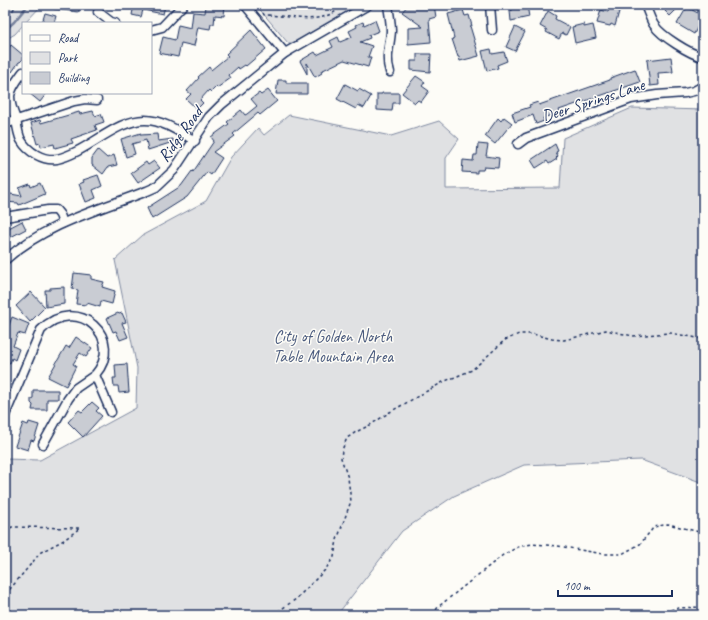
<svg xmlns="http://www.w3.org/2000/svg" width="708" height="620" font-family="Caveat,sans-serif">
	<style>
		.green { fill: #e0e1e3; stroke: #7e88a0 }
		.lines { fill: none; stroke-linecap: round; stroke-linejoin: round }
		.stream { stroke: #76819c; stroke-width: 2.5 }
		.building { fill: #c9ccd3; stroke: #1b2f5e }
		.minor-casing { stroke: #1b2f5e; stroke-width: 11 }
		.path { stroke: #1b2f5e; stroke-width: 1.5; stroke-dasharray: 3 3; stroke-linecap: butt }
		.minor { stroke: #fdfcf7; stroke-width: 8 }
		.labels { text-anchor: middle; stroke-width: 3; stroke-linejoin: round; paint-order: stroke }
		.street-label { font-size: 17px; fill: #1b2f5e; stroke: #fdfcf7 }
		.park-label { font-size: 17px; fill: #4c5c7f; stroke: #fdfcf7 }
	</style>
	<rect width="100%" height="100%" fill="#fdfcf7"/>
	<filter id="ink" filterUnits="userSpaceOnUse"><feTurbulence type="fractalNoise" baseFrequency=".025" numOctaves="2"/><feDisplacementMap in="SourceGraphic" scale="8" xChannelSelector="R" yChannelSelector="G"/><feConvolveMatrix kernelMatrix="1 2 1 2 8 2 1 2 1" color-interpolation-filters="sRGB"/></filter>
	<g filter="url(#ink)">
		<g class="green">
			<path d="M5 5H42L25 23H23V25L15 34 5 40Z"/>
			<path d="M256 5H358L293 43H288Z"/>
			<path d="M632 108 703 110V483L641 460 524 465 454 496 402 531 337 615H5V459L40 460 136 408 137 368 115 260 143 235 206 201 231 157 258 128 264 135 289 115 391 136 439 121 459 139 446 158V189L560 188 563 138Z"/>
		</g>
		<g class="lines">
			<path class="stream" d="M5 30 14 22 28 5"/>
		</g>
		<g class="building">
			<path d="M54 5H79V12L54 9Z"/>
			<path d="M134 5H162L165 6 163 14 143 10 141 17 132 15Z"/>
			<path d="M206 5H225L224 16 215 15 214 24H211L210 29 198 27 194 46 181 43 178 57 159 53 163 37 175 40 178 25 191 28 193 12 205 13Z"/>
			<path d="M408 5H434L436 17 429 19 431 42 408 44V28L423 27 402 12Z"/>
			<path d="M511 5H527L529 17 511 21 510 11H512Z"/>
			<path d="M610 5 620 8 615 26 611 24 610 26 597 23 601 10 608 12Z"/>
			<path d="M665 5H681L670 16 665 11 668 8Z"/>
			<path d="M687 7 703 16 694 34 677 24Z"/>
			<path d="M463 10 465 16 469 15 472 26H470L479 56 460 61 459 57H458L452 39 454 38 448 14Z"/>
			<path d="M548 11 556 16 555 19 570 27 566 35 562 33 559 39 546 32 547 30 540 26Z"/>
			<path d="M45 13 56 16 54 23H42Z"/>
			<path d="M375 20 379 31 369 35 370 38 360 42 372 46 368 57H371L368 67 344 60 321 71 322 73 315 77 307 63V74L300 61 315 52 317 55 333 47 330 41 338 37 340 42 352 37 349 31 357 27 356 25 363 22 364 25Z"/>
			<path d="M584 24V27L593 25 596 38 575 43 572 27Z"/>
			<path d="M515 27 525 32 515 51 506 47Z"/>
			<path d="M251 30 266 49 246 66 245 65 239 69 238 67 229 75 231 78 217 88 216 87 211 92 209 90 200 100 203 103 197 109 186 99 191 94 187 91 199 78 198 77 209 67 211 70 228 56 226 54Z"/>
			<path d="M11 45 23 55V59L20 62H19L12 72 9 70 5 76V53Z"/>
			<path d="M491 49 492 54 504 52 507 61 497 65 498 68 487 71 482 51Z"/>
			<path d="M417 54H431L430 72 411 70V61H417Z"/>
			<path d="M671 57 673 72 658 73 659 85 650 86 647 60Z"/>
			<path d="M635 69 640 82 559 110 560 112 543 118 544 121 536 124 533 115 515 122 512 113 530 107 529 105 538 102 539 105 610 80V78Z"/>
			<path d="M416 76 425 82 422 86 429 91 421 102 418 100 415 103 402 93Z"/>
			<path d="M278 80H286V83H307V94H276Z"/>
			<path d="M345 84 358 91 359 89 371 96 364 108 358 105 356 109 337 99Z"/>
			<path d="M268 90 277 101 260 115 258 113 233 134 235 136 213 152 222 158 211 175 207 172 187 197 152 219 147 208 181 186 192 171 193 172 214 141 211 137 229 124 227 122 241 110 245 115 247 114 257 106 251 99 259 93 261 95Z"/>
			<path d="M29 93H47L40 102Z"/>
			<path d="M382 93H399V103H393L392 111 377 110V94H382Z"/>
			<path d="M93 111 95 116 101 114 104 122 95 125 97 130 71 139 73 143 55 148 54 144 41 147 40 143 37 144 31 123 40 120 41 123 79 112 80 114Z"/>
			<path d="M504 117 512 123 495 144 485 136 498 118 501 121Z"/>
			<path d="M141 133V135L157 134 158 141 173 139V142L148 150 146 140 132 144 135 154 126 157 121 139Z"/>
			<path d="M478 144 488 145 486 156 499 158 498 168 484 167 483 170H477V173L462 172 463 160 473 161 474 155H477Z"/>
			<path d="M555 144 558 151 556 152 558 156 556 158 557 159 549 164 547 161 536 168 531 160Z"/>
			<path d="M98 150 107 158 114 155 117 165 108 167 103 174 92 165V158Z"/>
			<path d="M154 161 160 168 138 183 131 173 146 162 148 165Z"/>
			<path d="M98 175 102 186 93 190 96 198 86 202 79 184 84 182 83 180Z"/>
			<path d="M40 183 45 194 19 205 18 203 5 202V193L22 196 19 188 30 184 31 187Z"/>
			<path d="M22 221 26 229 5 240V230Z"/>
			<path d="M74 273 91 275V279L104 282 102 287 115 291 112 304 101 301 100 307 87 303V305L76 304 78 290 72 289Z"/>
			<path d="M64 287V304L46 307 45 290H50V288Z"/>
			<path d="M31 292 45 307 30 322 16 306Z"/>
			<path d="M118 313 119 314 122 313 126 322 122 323 128 337 120 340 116 331 113 332 107 318Z"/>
			<path d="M12 317 29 324 25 335 18 333 13 346 19 349 15 360 12 358 10 363 5 361V323L9 325Z"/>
			<path d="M76 337 92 348 86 357 80 353 73 364 76 366 66 386 48 377 66 346 69 348Z"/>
			<path d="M127 364 129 392 119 393 118 386H114L113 378H116L115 365Z"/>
			<path d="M33 390H58V399H47V410H32L33 405 31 403V399L33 398Z"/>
			<path d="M92 402 99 408 96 411 102 416 83 437 68 422 79 410 82 412Z"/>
			<path d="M29 422 39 425 34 441 31 440 28 450 15 446 23 423 28 425Z"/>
		</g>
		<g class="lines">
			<g class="minor-casing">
				<g id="minor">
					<path d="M245 5 285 53"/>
					<path d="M388 5C389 13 391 22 391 31 390 46 385 58 390 72"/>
					<path d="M490 5 492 30"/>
					<path d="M645 5C648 11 650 19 654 25 661 36 690 54 703 57"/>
					<path d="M98 12 111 22 115 23"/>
					<path d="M151 30 162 27 183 5"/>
					<path d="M23 72C18 79 11 87 10 96 10 104 13 112 16 119 17 126 18 134 21 140 28 152 43 161 57 159 88 152 115 120 145 120 163 120 180 132 195 141"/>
					<path d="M5 124 74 101 85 99 97 100"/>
					<path d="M518 144 526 138 631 99 657 95 685 93 694 91 703 86"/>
					<path d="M5 217 48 210H56L60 215 63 223"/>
					<path d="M5 260C45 224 98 210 147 191L156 187 174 170 209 117 221 105 285 53 368 5"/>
					<path d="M5 415 41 330C78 293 126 339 95 375L111 412"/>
					<path d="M43 444 68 399 76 388 95 375"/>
				</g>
			</g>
			<g class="path">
				<path d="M263 13 264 15C294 15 319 28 344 5"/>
				<path d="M5 20 17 5"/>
				<path d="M5 531 12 527 80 528 64 540 41 552 5 595"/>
				<path d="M273 615 296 599 325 570 334 557 337 540 351 501 348 478 341 458 342 450 347 438 356 432 370 425 390 412 443 382 472 370 505 340 519 334H533L552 339 564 340 606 330 633 336 670 333 703 339"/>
				<path d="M433 615 438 607 503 555 518 547 532 544 558 546 603 554H622L640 544 654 527 668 524 703 533"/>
				<path d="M647 615 679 608 703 607"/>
			</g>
			<use href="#minor" class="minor"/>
		</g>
	</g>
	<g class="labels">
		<g class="street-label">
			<text transform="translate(593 100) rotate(-18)" y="6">Deer Springs Lane</text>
			<text transform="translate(180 134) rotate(-54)" y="6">Ridge Road</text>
		</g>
		<g class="park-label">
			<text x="333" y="342">City of Golden North<tspan x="333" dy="20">Table Mountain Area</tspan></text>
		</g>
	</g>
	<rect width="708" height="620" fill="none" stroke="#fdfcf7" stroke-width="20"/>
	<rect x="10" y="10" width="688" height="600" fill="none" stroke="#1b2f5e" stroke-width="1.5" filter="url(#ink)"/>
	<rect x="22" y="22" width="130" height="72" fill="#fdfcf7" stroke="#a3aaba"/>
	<rect x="30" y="35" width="20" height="6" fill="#fdfcf7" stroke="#a3aaba"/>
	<text x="58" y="42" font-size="12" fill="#1b2f5e">Road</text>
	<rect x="30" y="52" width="20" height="12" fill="#e0e1e3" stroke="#a3aaba"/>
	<text x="58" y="62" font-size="12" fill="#1b2f5e">Park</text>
	<rect x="30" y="72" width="20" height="12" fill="#c9ccd3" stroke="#a3aaba"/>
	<text x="58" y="82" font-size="12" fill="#1b2f5e">Building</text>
	<path d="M558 590v6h114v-6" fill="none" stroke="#1b2f5e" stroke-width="2"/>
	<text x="564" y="590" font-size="12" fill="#1b2f5e" stroke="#fdfcf7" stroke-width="3" paint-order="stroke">100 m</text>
</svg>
